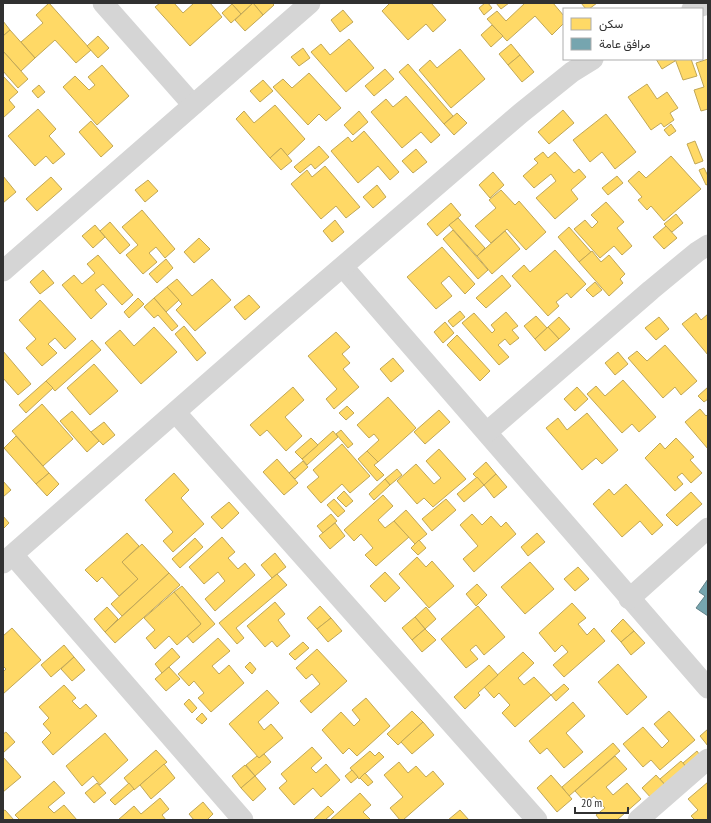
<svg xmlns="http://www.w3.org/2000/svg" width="711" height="823" font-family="'PT Sans Narrow',Vazirmatn,sans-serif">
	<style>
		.homes { fill: #ffd966; stroke: #c1a756 }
		.public { fill: #76a5af; stroke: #618289 }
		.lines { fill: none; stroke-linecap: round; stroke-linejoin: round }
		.minor { stroke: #d5d5d5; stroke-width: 21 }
	</style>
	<rect width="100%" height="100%" fill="#fff"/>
	<g class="homes">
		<path d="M49 3 91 50 76 63 55 40 35 58 21 42 43 23 36 15Z"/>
		<path d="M160 3H174L183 13 194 3H210L222 17 190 46 155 7Z"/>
		<path d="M231 3H253L241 14Z"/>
		<path d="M253 3H272L274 5 263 15Z"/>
		<path d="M253 3 263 15 245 31 235 20Z"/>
		<path d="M390 3H431L446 20 433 32 426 24 408 40 382 11Z"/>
		<path d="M485 3H488L492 8 484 15 479 8Z"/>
		<path d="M496 3H509L501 9Z"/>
		<path d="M525 3H553L564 16V23L552 35 535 16 507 41 487 19 497 11 506 21Z"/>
		<path d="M581 3H597L589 9H586Z"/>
		<path d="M232 4 241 14 231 23 222 13Z"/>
		<path d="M343 10 353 22 340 32 331 20Z"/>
		<path d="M3 21 10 30 3 36Z"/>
		<path d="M492 25 503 36 491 47 481 35Z"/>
		<path d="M10 30 35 58 21 71 3 51V36Z"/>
		<path d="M98 36 109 48 98 58 87 46Z"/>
		<path d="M349 39 374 68 346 92 311 52 321 44 330 55Z"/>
		<path d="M511 44 520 55 508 65 499 54Z"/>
		<path d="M303 48 310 58 299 66 291 57Z"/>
		<path d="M460 49 485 79 451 108 419 70 430 60 437 68Z"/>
		<path d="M3 51 28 79 18 88 3 71Z"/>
		<path d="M520 55 534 72 522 82 508 65Z"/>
		<path d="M656 59H674L675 61 662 69Z"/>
		<path d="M675 59H691L697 76 683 80Z"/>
		<path d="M708 59V109L701 111 694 90 704 87 696 63Z"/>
		<path d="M408 64 453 116 444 124 399 72Z"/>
		<path d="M102 65 129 96 97 125 63 87 75 76 89 90 95 85 88 77Z"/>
		<path d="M385 69 394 79 374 96 365 86Z"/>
		<path d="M309 73 341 108 326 121 319 114 308 125 273 87 283 79 292 88Z"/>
		<path d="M3 76 18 92 9 100 15 107 3 118Z"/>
		<path d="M263 80 273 91 260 102 250 91Z"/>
		<path d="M647 84 657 99 667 92 678 108 670 113 674 120 664 127 661 123 651 130 628 97Z"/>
		<path d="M39 85 45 92 38 98 32 91Z"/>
		<path d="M406 96 440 135 431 143 421 132 402 148 371 112 386 99 393 107Z"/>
		<path d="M275 105 305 139 287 156 281 148 270 158 236 119 244 111 254 123Z"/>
		<path d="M38 109 56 129 49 136 65 154 53 164 46 156 35 166 8 136Z"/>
		<path d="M563 110 574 123 549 144 538 132Z"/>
		<path d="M359 111 368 122 353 135 344 125Z"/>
		<path d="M457 113 467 123 454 135 444 124Z"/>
		<path d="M606 114 636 152 615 169 602 152 590 162 573 140Z"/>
		<path d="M91 121 113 146 101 157 79 132Z"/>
		<path d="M671 124 676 131 669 136 664 130Z"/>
		<path d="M364 131 399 172 390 180 378 166 358 183 331 151 348 137 352 142Z"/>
		<path d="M695 141 703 161 695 164 687 144Z"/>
		<path d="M319 146 329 157 315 169 311 164 300 173 294 167Z"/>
		<path d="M281 148 292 161 281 170 270 158Z"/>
		<path d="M416 149 427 162 413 173 402 161Z"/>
		<path d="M543 152 548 158 555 152 574 173 579 169 586 177 571 190 578 199 555 219 536 198 556 181 551 174 534 188 523 176 538 163 534 159Z"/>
		<path d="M671 156 701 189 664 221 651 206 647 210 638 200 642 197 628 181 639 171 646 178Z"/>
		<path d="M325 166 360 207 346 218 336 206 321 219 291 184 307 170 312 177Z"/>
		<path d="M704 168 708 176V184L706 185 699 170Z"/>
		<path d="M493 172 504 185 490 198 479 185Z"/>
		<path d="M3 176 16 192 3 203Z"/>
		<path d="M617 176 623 183 608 195 602 188Z"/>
		<path d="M51 177 62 189 37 211 26 199Z"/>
		<path d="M148 180 158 191 145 202 135 190Z"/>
		<path d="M377 185 386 197 373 208 363 197Z"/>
		<path d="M501 190 515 205 519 201 546 232 526 250 507 229 491 243 475 226 496 208 489 200Z"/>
		<path d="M606 202 624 222 617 228 632 246 622 255 614 246 600 258 574 229 585 220 592 228 598 222 591 215Z"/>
		<path d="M451 203 461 215 437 236 427 224Z"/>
		<path d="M142 210 175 249 165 258 156 247 149 253 157 262 143 274 126 255 138 245 122 227Z"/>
		<path d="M676 214 683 223 672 232 664 224Z"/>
		<path d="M458 218 485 248 477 256 449 225Z"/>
		<path d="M335 220 344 232 332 242 323 231Z"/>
		<path d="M110 222 130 245 120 254 100 231Z"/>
		<path d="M95 225 105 237 93 248 82 236Z"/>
		<path d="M666 226 677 238 664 249 653 237Z"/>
		<path d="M569 227 591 252 579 262 558 237Z"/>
		<path d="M453 230 488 270 478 279 443 239Z"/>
		<path d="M505 231 520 249 492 274 477 256Z"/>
		<path d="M199 238 210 249 194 263 184 252Z"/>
		<path d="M442 247 475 284 465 294 449 276 441 283 452 296 436 309 407 277Z"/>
		<path d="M555 250 586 284 571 298 567 293 556 302 559 306 548 316 512 276 524 265 530 272Z"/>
		<path d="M592 251 601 262 609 255 625 274 620 279 623 283 609 296 579 262Z"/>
		<path d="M98 255 133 295 122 305 103 284 95 290 107 304 91 319 62 285 74 275 82 284 95 273 87 264Z"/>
		<path d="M166 259 173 268 157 283 149 274Z"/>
		<path d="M43 270 54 283 40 294 30 282Z"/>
		<path d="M502 275 511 286 486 308 476 298Z"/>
		<path d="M177 279 192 296 212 279 231 300 195 331 176 310 182 304 167 287Z"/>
		<path d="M595 282 602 290 593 297 586 290Z"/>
		<path d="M167 287 179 300 166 312 154 298Z"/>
		<path d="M249 295 260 307 245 320 234 307Z"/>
		<path d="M138 298 144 304 129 318 124 312Z"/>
		<path d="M154 298 178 326 172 331 158 315 154 318 144 307Z"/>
		<path d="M40 300 76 339 65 349 55 338 48 344 57 353 42 366 26 348 36 339 19 320Z"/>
		<path d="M460 311 465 317 453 327 448 321Z"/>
		<path d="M506 312 518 326 512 330 519 338 510 345 505 339 498 345 509 357 499 365 462 323 474 313 492 333 495 330 491 325Z"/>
		<path d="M696 313 701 320 708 314V355L682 324Z"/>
		<path d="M536 316 547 328 535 339 524 326Z"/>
		<path d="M559 317 570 329 559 339 548 327Z"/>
		<path d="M659 317 669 329 656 340 645 328Z"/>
		<path d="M445 322 454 333 443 343 434 332Z"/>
		<path d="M184 326 206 353 197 361 175 334Z"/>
		<path d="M154 327 177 352 141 384 105 343 120 330 134 346Z"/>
		<path d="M548 327 559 339 545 351 535 339Z"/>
		<path d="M336 332 350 347 342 354 350 363 343 369 359 387 334 409 326 399 337 389 308 356Z"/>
		<path d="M457 335 490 371 480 381 447 345Z"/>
		<path d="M92 340 101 350 55 391 46 381Z"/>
		<path d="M665 345 697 381 681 395 675 387 663 398 628 358 637 351 647 361Z"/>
		<path d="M3 351 31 384 18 395 3 378Z"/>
		<path d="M618 352 628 364 615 375 605 363Z"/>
		<path d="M393 358 404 371 391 382 380 369Z"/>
		<path d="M94 364 118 391 90 415 67 388Z"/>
		<path d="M623 380 656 417 639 432 632 424 622 433 587 394 596 386 605 396Z"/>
		<path d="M46 381 53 388 26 413 19 405Z"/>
		<path d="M293 387 304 400 285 417 302 436 286 451 267 430 260 436 250 425Z"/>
		<path d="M577 387 588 399 575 411 564 399Z"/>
		<path d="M708 387V399L704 402 698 396Z"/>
		<path d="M388 397 416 428 378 462 367 451 379 440 374 434 369 438 357 425Z"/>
		<path d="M42 404 73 439 43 466 12 431Z"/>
		<path d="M347 406 354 413 346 420 339 413Z"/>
		<path d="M700 409 706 416 708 414V449L685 422Z"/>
		<path d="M439 410 450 422 425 444 414 432Z"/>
		<path d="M72 411 99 441 87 452 60 421Z"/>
		<path d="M587 413 618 450 602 464 596 458 582 470 546 428 558 418 567 430Z"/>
		<path d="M104 422 115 435 103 445 91 432Z"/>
		<path d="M341 430 353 444 348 448 336 434Z"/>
		<path d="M333 431 338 437 307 465 302 459Z"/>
		<path d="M16 436 49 473 36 484 4 448Z"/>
		<path d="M311 438 318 445 302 459 295 452Z"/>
		<path d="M676 438 694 457 690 460 702 473 691 483 682 473 677 477 683 484 675 491 645 458 660 443 665 449Z"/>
		<path d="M342 444 370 476 350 493 342 484 321 503 307 487 319 477 313 470Z"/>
		<path d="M439 449 466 479 433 507 424 498 417 504 397 481 416 464 434 484 441 478 426 461Z"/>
		<path d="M367 451 378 462 374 465 384 475 377 481 358 459Z"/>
		<path d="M277 459 298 483 284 495 263 472Z"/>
		<path d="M303 461 308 467 295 479 289 473Z"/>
		<path d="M486 462 496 474 484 485 473 474Z"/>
		<path d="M397 469 402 475 390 485 385 479Z"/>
		<path d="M49 473 59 484 47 496 36 484Z"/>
		<path d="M174 473 189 490 181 498 204 524 173 552 163 541 173 532 145 500Z"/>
		<path d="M496 474 507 487 494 498 484 485Z"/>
		<path d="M477 477 484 485 464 502 457 494Z"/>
		<path d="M385 479 390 485 374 500 369 494Z"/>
		<path d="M3 481 11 490 3 497Z"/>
		<path d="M626 484 663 525 652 535 640 521 622 537 593 504 609 489 614 495Z"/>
		<path d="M344 491 353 501 346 507 337 498Z"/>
		<path d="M691 492 702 504 677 526 666 515Z"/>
		<path d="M383 495 393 506 378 520 385 528 394 521 409 537 376 566 365 555 373 548 361 534 354 541 344 530Z"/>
		<path d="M334 499 345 511 338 517 327 505Z"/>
		<path d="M446 499 456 510 432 531 422 519Z"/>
		<path d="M229 502 239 513 222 529 211 517Z"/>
		<path d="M406 510 427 534 415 544 394 521Z"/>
		<path d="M331 514 337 521 323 533 317 526Z"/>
		<path d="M472 514 482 525 491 516 501 527 506 522 516 534 474 572 463 559 478 546 460 525Z"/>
		<path d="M3 516 9 523 3 529Z"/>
		<path d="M335 523 345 536 330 549 319 536Z"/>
		<path d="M127 533 139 546 122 562 138 579 119 596 102 577 97 582 85 570Z"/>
		<path d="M537 533 545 542 528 556 521 547Z"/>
		<path d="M222 537 235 552 228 558 238 569 245 563 255 575 215 611 205 599 225 581 218 572 204 584 189 567Z"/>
		<path d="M195 538 203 547 180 568 172 559Z"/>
		<path d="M419 540 426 548 418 555 411 548Z"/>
		<path d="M142 544 169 573 122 616 111 604 138 579 122 562Z"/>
		<path d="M275 553 286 567 272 578 261 565Z"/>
		<path d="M417 557 426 567 432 561 454 586 429 608 399 574Z"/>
		<path d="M530 562 554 589 525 614 501 587Z"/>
		<path d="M578 567 589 579 575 591 564 579Z"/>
		<path d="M385 572 400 588 385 602 370 586Z"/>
		<path d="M169 573 180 585 115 643 105 632Z"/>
		<path d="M277 574 287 585 236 628 244 638 237 644 219 623Z"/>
		<path d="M477 584 487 595 476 606 466 594Z"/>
		<path d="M182 586 215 624 193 643 187 636 201 624 174 592Z"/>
		<path d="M174 592 201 624 177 645 169 636 155 649 146 638 155 630 144 618Z"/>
		<path d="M275 602 285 614 278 620 290 636 277 647 272 641 265 647 247 626Z"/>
		<path d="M572 603 586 618 578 624 587 635 594 628 605 641 564 677 553 665 568 652 562 645 555 652 539 633Z"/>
		<path d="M320 606 331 618 317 629 307 618Z"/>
		<path d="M478 606 505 637 484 655 476 645 470 650 478 659 466 668 441 639Z"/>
		<path d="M107 607 118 619 105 632 94 619Z"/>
		<path d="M426 607 436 619 425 629 415 617Z"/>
		<path d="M415 617 425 629 412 640 402 628Z"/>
		<path d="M331 618 342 631 328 642 317 629Z"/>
		<path d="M623 619 634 631 621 642 611 631Z"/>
		<path d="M12 628 41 660 3 694V672L6 669 3 666V636Z"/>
		<path d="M425 629 436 640 422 652 412 640Z"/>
		<path d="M634 631 645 643 631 655 621 642Z"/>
		<path d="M218 638 230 651 212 666 219 674 229 665 244 683 211 712 198 698 204 693 194 681 189 686 178 674Z"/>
		<path d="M303 642 309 648 295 660 289 654Z"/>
		<path d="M64 645 74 657 51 677 41 665Z"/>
		<path d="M172 648 180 657 162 673 155 664Z"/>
		<path d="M317 649 347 681 311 713 300 701 320 684 312 674 306 679 296 668Z"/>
		<path d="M523 652 534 663 518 678 524 685 534 677 551 695 515 727 502 713 510 705 499 693 494 698 484 687Z"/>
		<path d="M74 657 85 670 72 681 61 669Z"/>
		<path d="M250 662 256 669 252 674 245 667Z"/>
		<path d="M618 664 647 697 627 715 598 682Z"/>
		<path d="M489 665 498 675 478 693 480 695 465 709 454 697Z"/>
		<path d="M169 667 180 679 166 691 155 679Z"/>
		<path d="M564 684 569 689 556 701 551 695Z"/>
		<path d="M64 685 76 698 72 701 80 709 86 704 97 716 53 755 42 742 51 733 43 724 49 718 39 707Z"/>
		<path d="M267 690 279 703 258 722 264 730 271 724 283 738 259 758 229 724Z"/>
		<path d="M366 698 390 726 357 756 349 748 343 754 322 730 341 712 354 726 360 720 352 710Z"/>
		<path d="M189 699 197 708 192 713 184 704Z"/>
		<path d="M573 702 585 716 566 733 583 752 564 768 547 748 540 754 529 741Z"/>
		<path d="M412 711 423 722 398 745 387 734Z"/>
		<path d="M669 711 695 740 660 770 651 760 643 767 623 744 643 727 662 748 669 741 654 724Z"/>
		<path d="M202 713 207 719 202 724 196 719Z"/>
		<path d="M423 722 434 735 412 754 401 742Z"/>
		<path d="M708 729V746L700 736Z"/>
		<path d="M6 732 15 742 3 753V734Z"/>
		<path d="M105 733 128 760 100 785 93 776 82 786 66 766Z"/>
		<path d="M613 743 620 751 569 796 562 787Z"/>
		<path d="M312 747 322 758 311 768 316 773 326 764 340 780 321 797 313 788 294 805 279 788 287 781 281 774Z"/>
		<path d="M156 750 167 762 134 790 124 778Z"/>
		<path d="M370 751 375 756 379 752 384 757 359 779 350 768Z"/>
		<path d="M697 751 701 757 688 769 683 763Z"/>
		<path d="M264 754 271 762 255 776 246 765 257 756 259 758Z"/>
		<path d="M615 756 627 769 606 787 613 795 627 783 641 799 617 820H600L596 815 605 808 594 796 586 803 575 791Z"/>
		<path d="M3 757 21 777 3 792Z"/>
		<path d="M681 761 688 769 667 787 660 779Z"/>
		<path d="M399 762 408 773 416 766 426 777 433 771 444 784 403 820H400L390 808 403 797 384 775Z"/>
		<path d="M164 764 175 778 151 799 140 785Z"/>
		<path d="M245 765 255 776 241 788 232 776Z"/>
		<path d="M352 770 358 777 351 783 345 776Z"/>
		<path d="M365 773 373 782 368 786 360 778Z"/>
		<path d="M551 775 572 799 557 812 537 788Z"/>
		<path d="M656 775 667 787 653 800 642 788Z"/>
		<path d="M255 776 266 789 253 801 241 788Z"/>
		<path d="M54 781 65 793 48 807 54 813 64 805 77 820H20L15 815Z"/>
		<path d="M708 782V820H695L691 816 698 810 688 799Z"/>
		<path d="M97 783 106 793 94 803 85 793Z"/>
		<path d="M129 783 134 789 115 805 110 800Z"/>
		<path d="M360 793 371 805 363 812 371 820H330Z"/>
		<path d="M160 798 169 809 162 815 166 820H118L134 806 141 814Z"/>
		<path d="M203 802 213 814 207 820H194L189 814Z"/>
		<path d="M328 806 334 812 325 820H313Z"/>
		<path d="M5 810 14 820H3V811Z"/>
		<path d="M460 810 469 820H448Z"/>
	</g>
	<path class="public" d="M708 579V616L696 608 705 596 699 592Z"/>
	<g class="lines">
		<g class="minor">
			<path d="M103 3 193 105"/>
			<path d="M692 9 708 4"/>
			<path d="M343 267 708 688"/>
			<path d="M3 271 310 3"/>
			<path d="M176 413 537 820"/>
			<path d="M487 432 651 290 697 252 708 245"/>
			<path d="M13 555 243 820"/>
			<path d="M3 563 278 322 521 113 572 72 593 59"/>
			<path d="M629 599 708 528"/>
			<path d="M638 820 708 759"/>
		</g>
	</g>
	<rect width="711" height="823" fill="none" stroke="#313131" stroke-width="8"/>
	<rect x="563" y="8" width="140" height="52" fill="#ffffff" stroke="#adadad"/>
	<rect x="571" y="18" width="20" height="12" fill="#ffd966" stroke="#adadad"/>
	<text x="599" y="28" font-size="12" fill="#313131">سكن</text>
	<rect x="571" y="38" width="20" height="12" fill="#76a5af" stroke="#adadad"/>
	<text x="599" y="48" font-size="12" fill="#313131">مرافق عامة</text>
	<path d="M575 807v6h53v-6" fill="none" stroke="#313131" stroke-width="2"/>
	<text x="581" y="807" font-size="12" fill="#313131" stroke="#ffffff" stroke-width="3" paint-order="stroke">20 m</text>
</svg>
